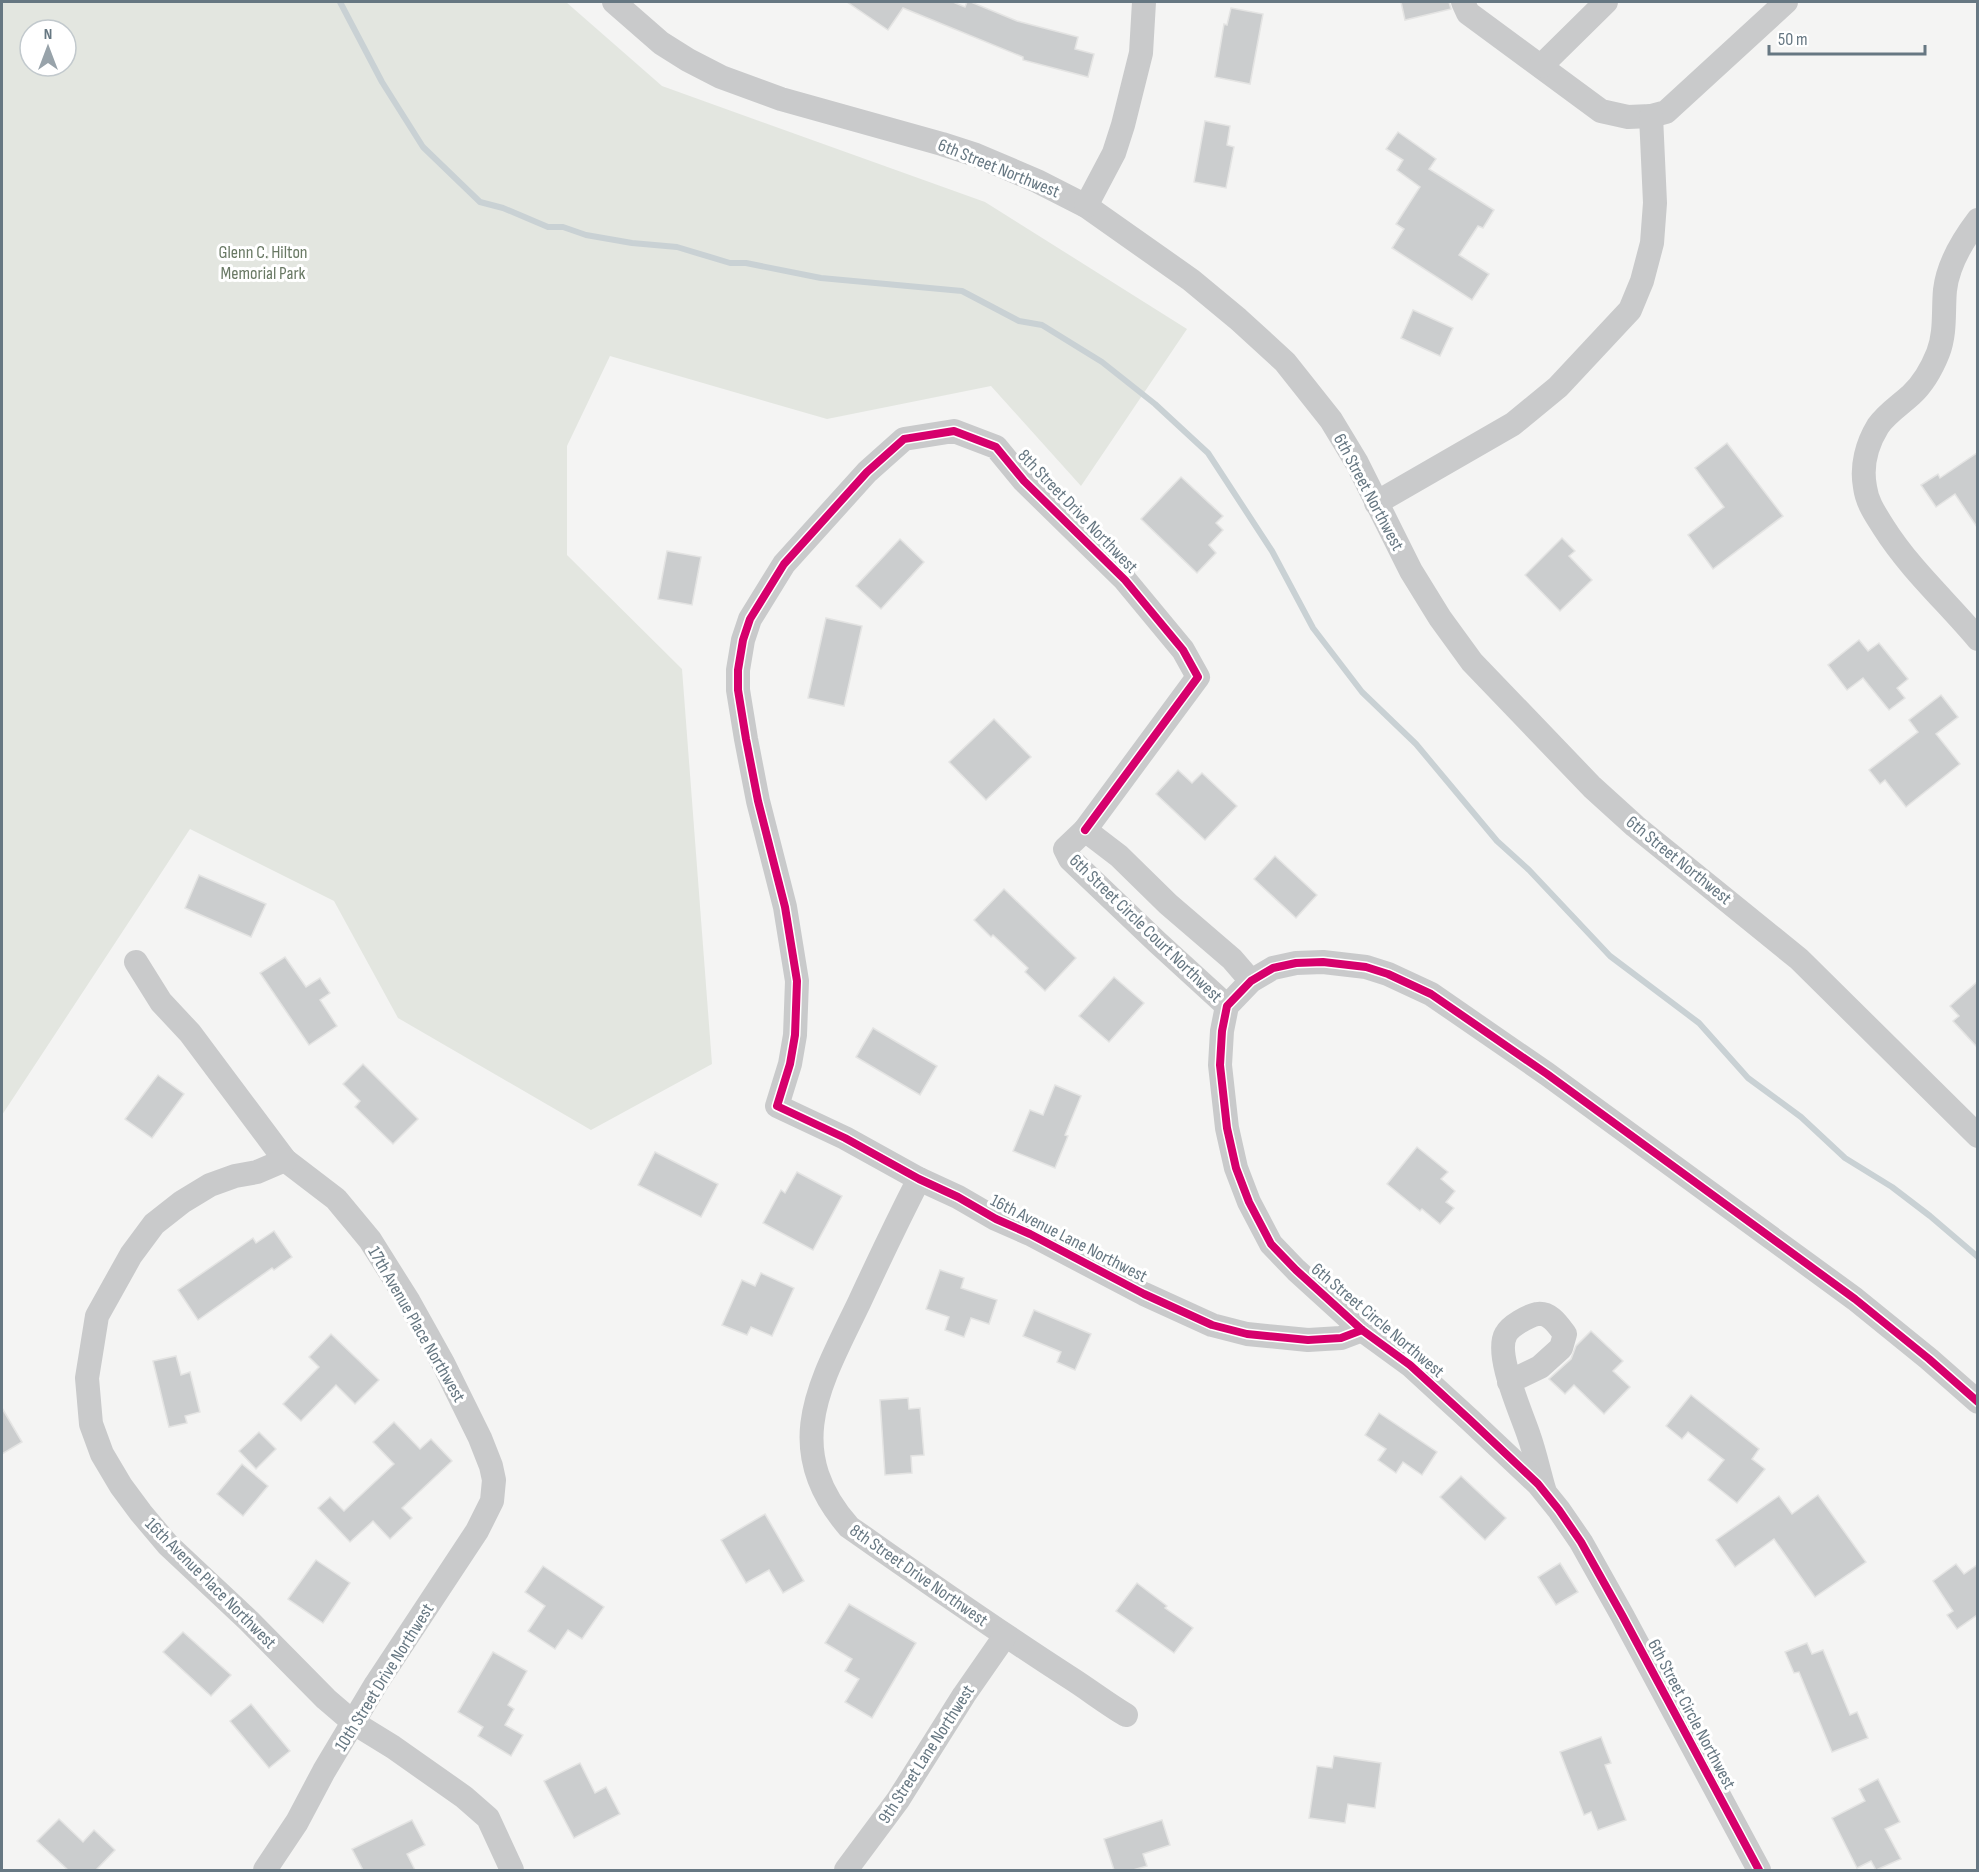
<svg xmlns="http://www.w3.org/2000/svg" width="1979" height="1872" font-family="'Sofia Sans Condensed',sans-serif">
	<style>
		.green { fill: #e3e6e0; fill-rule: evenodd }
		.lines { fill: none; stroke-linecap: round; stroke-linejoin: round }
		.stream { stroke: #c9d1d4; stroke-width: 6 }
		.building { fill: #cbcdce; stroke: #e4e4e3; stroke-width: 1.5 }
		.minor { stroke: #c9cacb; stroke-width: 24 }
		.cycleway-casing { stroke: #fff; stroke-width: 11 }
		.cycleway { stroke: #d6006c; stroke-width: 8 }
		.labels { text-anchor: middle; stroke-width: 6; stroke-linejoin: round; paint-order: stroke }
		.street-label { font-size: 18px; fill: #667782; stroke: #fff }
		.park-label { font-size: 18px; fill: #697964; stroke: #fff }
	</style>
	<rect width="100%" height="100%" fill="#f4f4f3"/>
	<path class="green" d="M2 2H566L662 86 985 202 1187 329 1081 486 991 386 827 419 610 356 567 446V555L682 669 712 1064 591 1130 398 1018 334 901 190 829 2 1115ZM30 30H66V66H30Z"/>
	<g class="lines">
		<path class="stream" d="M340 2 382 82 423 147 480 202 503 208 548 227H563L586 235 632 243 677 247 730 263H746L821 278 962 291 1019 321 1042 325 1102 362 1155 404 1208 453 1272 551 1313 628 1362 692 1416 744 1497 841 1529 870 1610 956 1699 1023 1748 1078 1801 1117 1845 1158 1892 1187 1930 1216 1978 1257"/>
	</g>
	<g class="building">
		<path d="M847 2H953L965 7 967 2H971L1017 21 1078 37 1075 49 1094 54 1088 77 1023 60V57L903 8 888 30Z"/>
		<path d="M1401 2H1449L1451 9 1405 20Z"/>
		<path d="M1231 8 1263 14 1250 84 1215 77 1224 24 1227 25Z"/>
		<path d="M1205 121 1230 126 1227 145 1234 147 1226 188 1194 182Z"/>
		<path d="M1398 132 1436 159 1429 169 1494 210 1483 228 1478 226 1459 255 1489 274 1472 300 1392 248 1404 229 1396 224 1420 187 1397 170 1403 160 1386 149Z"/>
		<path d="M1413 310 1453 328 1440 356 1401 338Z"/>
		<path d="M1727 443 1783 516 1713 569 1688 535 1724 507 1695 468Z"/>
		<path d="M1977 453V527L1955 494 1936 507 1921 485 1938 474 1940 478Z"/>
		<path d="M1181 477 1223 516 1216 523 1223 530 1209 545 1216 553 1197 573 1141 519Z"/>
		<path d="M1562 538 1575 551 1569 556 1592 580 1560 611 1525 575Z"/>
		<path d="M900 539 924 562 881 609 856 586Z"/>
		<path d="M667 551 701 557 692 605 658 599Z"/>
		<path d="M826 618 862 626 844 706 808 698Z"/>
		<path d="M1859 640 1868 651 1879 643 1908 679 1897 688 1905 698 1889 710 1863 678 1847 690 1828 665Z"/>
		<path d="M1941 695 1958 717 1936 734 1960 764 1906 807 1885 780 1880 784 1869 770 1918 732 1909 720Z"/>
		<path d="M994 719 1031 757 986 800 949 762Z"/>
		<path d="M1178 770 1192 783 1202 773 1237 806 1205 840 1156 794Z"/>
		<path d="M1275 856 1317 895 1296 918 1254 879Z"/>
		<path d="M199 875 266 904 251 937 185 908Z"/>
		<path d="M1004 889 1076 958 1045 991 1025 972 1028 968 993 935 991 937 974 920Z"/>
		<path d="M285 957 306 987 320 978 330 993 320 1000 337 1026 309 1045 260 973Z"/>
		<path d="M1114 977 1144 1003 1109 1042 1079 1016Z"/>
		<path d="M1977 982V1047L1953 1021 1959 1016 1950 1006Z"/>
		<path d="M873 1028 937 1066 920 1095 856 1057Z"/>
		<path d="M363 1064 418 1119 393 1144 355 1107 360 1101 343 1084Z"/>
		<path d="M158 1075 184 1094 152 1138 125 1119Z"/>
		<path d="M1055 1085 1081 1096 1065 1135 1068 1136 1055 1168 1013 1151 1030 1110 1043 1115Z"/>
		<path d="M1417 1147 1448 1172 1441 1179 1455 1191 1446 1202 1454 1208 1440 1224 1422 1209 1420 1211 1387 1184Z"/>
		<path d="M655 1152 718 1184 701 1217 638 1185Z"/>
		<path d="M797 1172 842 1196 813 1250 763 1223 781 1190 785 1193Z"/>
		<path d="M274 1231 292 1257 274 1270 272 1268 198 1320 178 1290 253 1238 256 1243Z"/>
		<path d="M940 1270 964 1278 961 1288 997 1300 989 1324 971 1318 964 1337 945 1330 949 1317 926 1309Z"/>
		<path d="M761 1273 794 1288 772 1336 751 1327 747 1335 722 1325 742 1280 755 1286Z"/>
		<path d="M1034 1310 1091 1334 1075 1370 1057 1362 1061 1352 1023 1336Z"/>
		<path d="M1591 1331 1623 1361 1613 1371 1630 1387 1604 1414 1574 1385 1565 1394 1549 1379 1571 1359 1576 1346Z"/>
		<path d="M331 1334 379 1380 355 1404 336 1385 301 1421 283 1404 319 1367 309 1357Z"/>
		<path d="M176 1356 181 1375 190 1372 200 1412 185 1416 187 1423 169 1427 153 1361Z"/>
		<path d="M1691 1395 1759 1449 1752 1459 1765 1469 1737 1503 1708 1480 1724 1460 1688 1432 1682 1439 1666 1426Z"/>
		<path d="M908 1398 909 1409 920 1408 924 1455 911 1456 912 1473 885 1475 880 1400Z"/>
		<path d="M2 1408 22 1442 2 1454Z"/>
		<path d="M1379 1413 1437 1452 1422 1475 1403 1462 1396 1473 1378 1460 1386 1449 1365 1435Z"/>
		<path d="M394 1422 420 1449 431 1439 452 1461 402 1508 412 1518 390 1539 373 1521 350 1542 318 1508 330 1497 344 1511 394 1464 373 1442Z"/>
		<path d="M259 1432 276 1449 256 1469 239 1451Z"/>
		<path d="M242 1464 268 1486 243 1516 217 1494Z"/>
		<path d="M1461 1476 1506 1518 1485 1540 1440 1497Z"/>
		<path d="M1818 1495 1866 1562 1815 1597 1774 1539 1735 1567 1716 1540 1779 1496 1792 1514Z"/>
		<path d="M765 1514 804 1581 783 1593 769 1570 746 1583 721 1540Z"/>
		<path d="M316 1560 350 1583 323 1623 288 1599Z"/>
		<path d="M1560 1563 1578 1592 1556 1605 1538 1577Z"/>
		<path d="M1956 1564 1964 1574 1977 1565V1615L1957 1629 1947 1615 1953 1611 1933 1581Z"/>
		<path d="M543 1566 604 1607 582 1639 568 1630 555 1649 528 1631 545 1606 525 1592Z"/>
		<path d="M1137 1583 1167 1606 1165 1608 1193 1628 1174 1653 1116 1611Z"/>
		<path d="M849 1604 916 1643 872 1718 845 1702 859 1679 845 1671 852 1659 825 1643Z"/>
		<path d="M183 1632 231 1675 211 1696 163 1652Z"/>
		<path d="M1807 1643 1812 1654 1823 1650 1850 1715 1857 1712 1868 1738 1832 1752 1799 1672 1794 1673 1785 1652Z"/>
		<path d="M493 1652 527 1671 508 1705 514 1709 505 1725 523 1735 511 1756 478 1736 483 1727 458 1712Z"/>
		<path d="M251 1704 290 1751 269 1768 230 1721Z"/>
		<path d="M1601 1737 1611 1763 1605 1765 1626 1820 1598 1830 1591 1812 1584 1815 1560 1752Z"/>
		<path d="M1334 1756 1381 1763 1375 1808 1348 1804 1345 1823 1309 1818 1317 1766 1332 1768Z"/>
		<path d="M580 1763 595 1793 606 1787 620 1814 574 1838 544 1781Z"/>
		<path d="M1878 1779 1900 1822 1885 1829 1901 1859 1876 1870 1871 1861 1857 1868 1832 1818 1865 1801 1859 1789Z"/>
		<path d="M59 1819 83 1842 94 1830 115 1850 96 1870H68L37 1841Z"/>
		<path d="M412 1820 425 1845 407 1854 415 1870H363L352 1849Z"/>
		<path d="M1162 1820 1170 1845 1143 1854 1147 1866 1133 1870H1114L1104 1839Z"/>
	</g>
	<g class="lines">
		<g class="minor">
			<path d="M614 2 661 43 688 60 721 77 781 99 942 144 976 155 1037 181 1086 206 1191 280 1238 319 1285 362 1331 420 1357 463 1411 571 1440 618 1472 662 1592 787 1635 826 1799 959 1978 1136"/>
			<path d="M1463 2 1468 13 1601 111 1628 117 1651 116 1666 112 1786 2"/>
			<path d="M1541 66 1606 2"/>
			<path d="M1086 206 1114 153 1123 125 1141 53 1144 2"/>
			<path d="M1978 220C1962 241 1948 264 1945 290 1943 311 1946 332 1938 353 1932 368 1923 384 1911 395 1900 405 1886 414 1878 426 1867 444 1861 466 1865 487 1867 503 1876 515 1884 528 1910 569 1947 602 1978 639"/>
			<path d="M1376 503 1513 424 1558 387 1630 310 1642 281 1652 243 1655 203 1651 116"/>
			<path d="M1085 830 1198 677 1183 650 1125 580 1024 481 996 447 954 431 904 439 867 472 784 564 750 619 743 640 738 670V690L746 739 758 801 785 907 797 981 795 1035 790 1064 777 1106 845 1138 919 1179 958 1197 996 1219 1030 1234 1144 1294 1212 1325 1247 1334 1308 1340 1341 1338 1362 1330"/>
			<path d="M136 962 161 1002 190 1033 285 1160 336 1199 370 1240 409 1302 443 1363 480 1438 491 1466 494 1480 492 1501 477 1531 376 1684 324 1771 297 1822 265 1870"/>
			<path d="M1227 1006 1157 942 1070 859 1065 849 1085 830 1119 856 1168 904 1232 959 1251 981"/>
			<path d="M285 1160 257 1172 235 1176 210 1185 182 1202 154 1224 131 1255 97 1316 87 1378 91 1424 102 1454 121 1486 141 1513 168 1545 249 1621 326 1699 354 1723 393 1747 464 1797 488 1818 512 1870"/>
			<path d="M919 1179C898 1220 878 1262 859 1303 820 1384 780 1448 849 1527 922 1578 994 1629 1069 1677 1088 1689 1106 1703 1126 1715"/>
			<path d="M1509 1382 1540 1367 1561 1348 1565 1334C1558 1325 1550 1312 1537 1314 1528 1316 1510 1326 1506 1334 1494 1354 1522 1414 1529 1436 1535 1453 1539 1472 1544 1489"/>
			<path d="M846 1870 898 1800 964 1695 1005 1636"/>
			<path d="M1759 1870 1622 1615 1581 1542 1559 1510 1538 1484 1470 1420 1410 1365 1362 1330 1296 1270 1271 1244 1249 1202 1236 1168 1227 1128 1220 1065 1222 1031 1227 1006 1251 981 1273 968 1296 963 1323 962 1366 967 1388 974 1431 994 1547 1074 1855 1299 1929 1359 1978 1402"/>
		</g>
		<g class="cycleway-casing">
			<g id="cycleway">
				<path d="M1085 830 1198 677 1183 650 1125 580 1024 481 996 447 954 431 904 439 867 472 784 564 750 619 743 640 738 670V690L746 739 758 801 785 907 797 981 795 1035 790 1064 777 1106 845 1138 919 1179 958 1197 996 1219 1030 1234 1144 1294 1212 1325 1247 1334 1308 1340 1341 1338 1362 1330"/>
				<path d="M1759 1870 1622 1615 1581 1542 1559 1510 1538 1484 1470 1420 1410 1365 1362 1330 1296 1270 1271 1244 1249 1202 1236 1168 1227 1128 1220 1065 1222 1031 1227 1006 1251 981 1273 968 1296 963 1323 962 1366 967 1388 974 1431 994 1547 1074 1855 1299 1929 1359 1978 1402"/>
			</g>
		</g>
		<use href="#cycleway" class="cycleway"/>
	</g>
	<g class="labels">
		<g class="street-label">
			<text transform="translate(999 168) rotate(22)" y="6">6th Street Northwest</text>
			<text transform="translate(1369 492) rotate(62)" y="6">6th Street Northwest</text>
			<text transform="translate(1078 511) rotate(46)" y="6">8th Street Drive Northwest</text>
			<text transform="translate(1679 860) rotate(39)" y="6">6th Street Northwest</text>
			<text transform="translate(1146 928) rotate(44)" y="6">6th Street Circle Court Northwest</text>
			<text transform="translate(1069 1238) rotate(27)" y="6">16th Avenue Lane Northwest</text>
			<text transform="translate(1378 1320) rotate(40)" y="6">6th Street Circle Northwest</text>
			<text transform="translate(417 1324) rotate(60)" y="6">17th Avenue Place Northwest</text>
			<text transform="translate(919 1575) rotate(35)" y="6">8th Street Drive Northwest</text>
			<text transform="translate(211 1583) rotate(45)" y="6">16th Avenue Place Northwest</text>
			<text transform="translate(384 1677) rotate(-58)" y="6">10th Street Drive Northwest</text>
			<text transform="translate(1692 1714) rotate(62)" y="6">6th Street Circle Northwest</text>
			<text transform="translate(926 1754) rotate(-57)" y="6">9th Street Lane Northwest</text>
		</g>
		<g class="park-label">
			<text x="263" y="258">Glenn C. Hilton<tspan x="263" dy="21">Memorial Park</tspan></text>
		</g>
	</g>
	<rect width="1979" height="1872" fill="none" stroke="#667782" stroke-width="6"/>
	<g transform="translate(48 48)"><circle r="28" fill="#ffffff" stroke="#c2c9cd" stroke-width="1.5"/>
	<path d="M0-4.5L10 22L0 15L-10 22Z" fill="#98a3aa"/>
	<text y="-9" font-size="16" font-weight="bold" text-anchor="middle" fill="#667782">N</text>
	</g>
	<path d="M1769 45v9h156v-9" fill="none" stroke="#667782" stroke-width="3"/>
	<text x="1778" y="45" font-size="18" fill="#667782" stroke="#ffffff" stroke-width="4.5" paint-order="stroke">50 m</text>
</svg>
